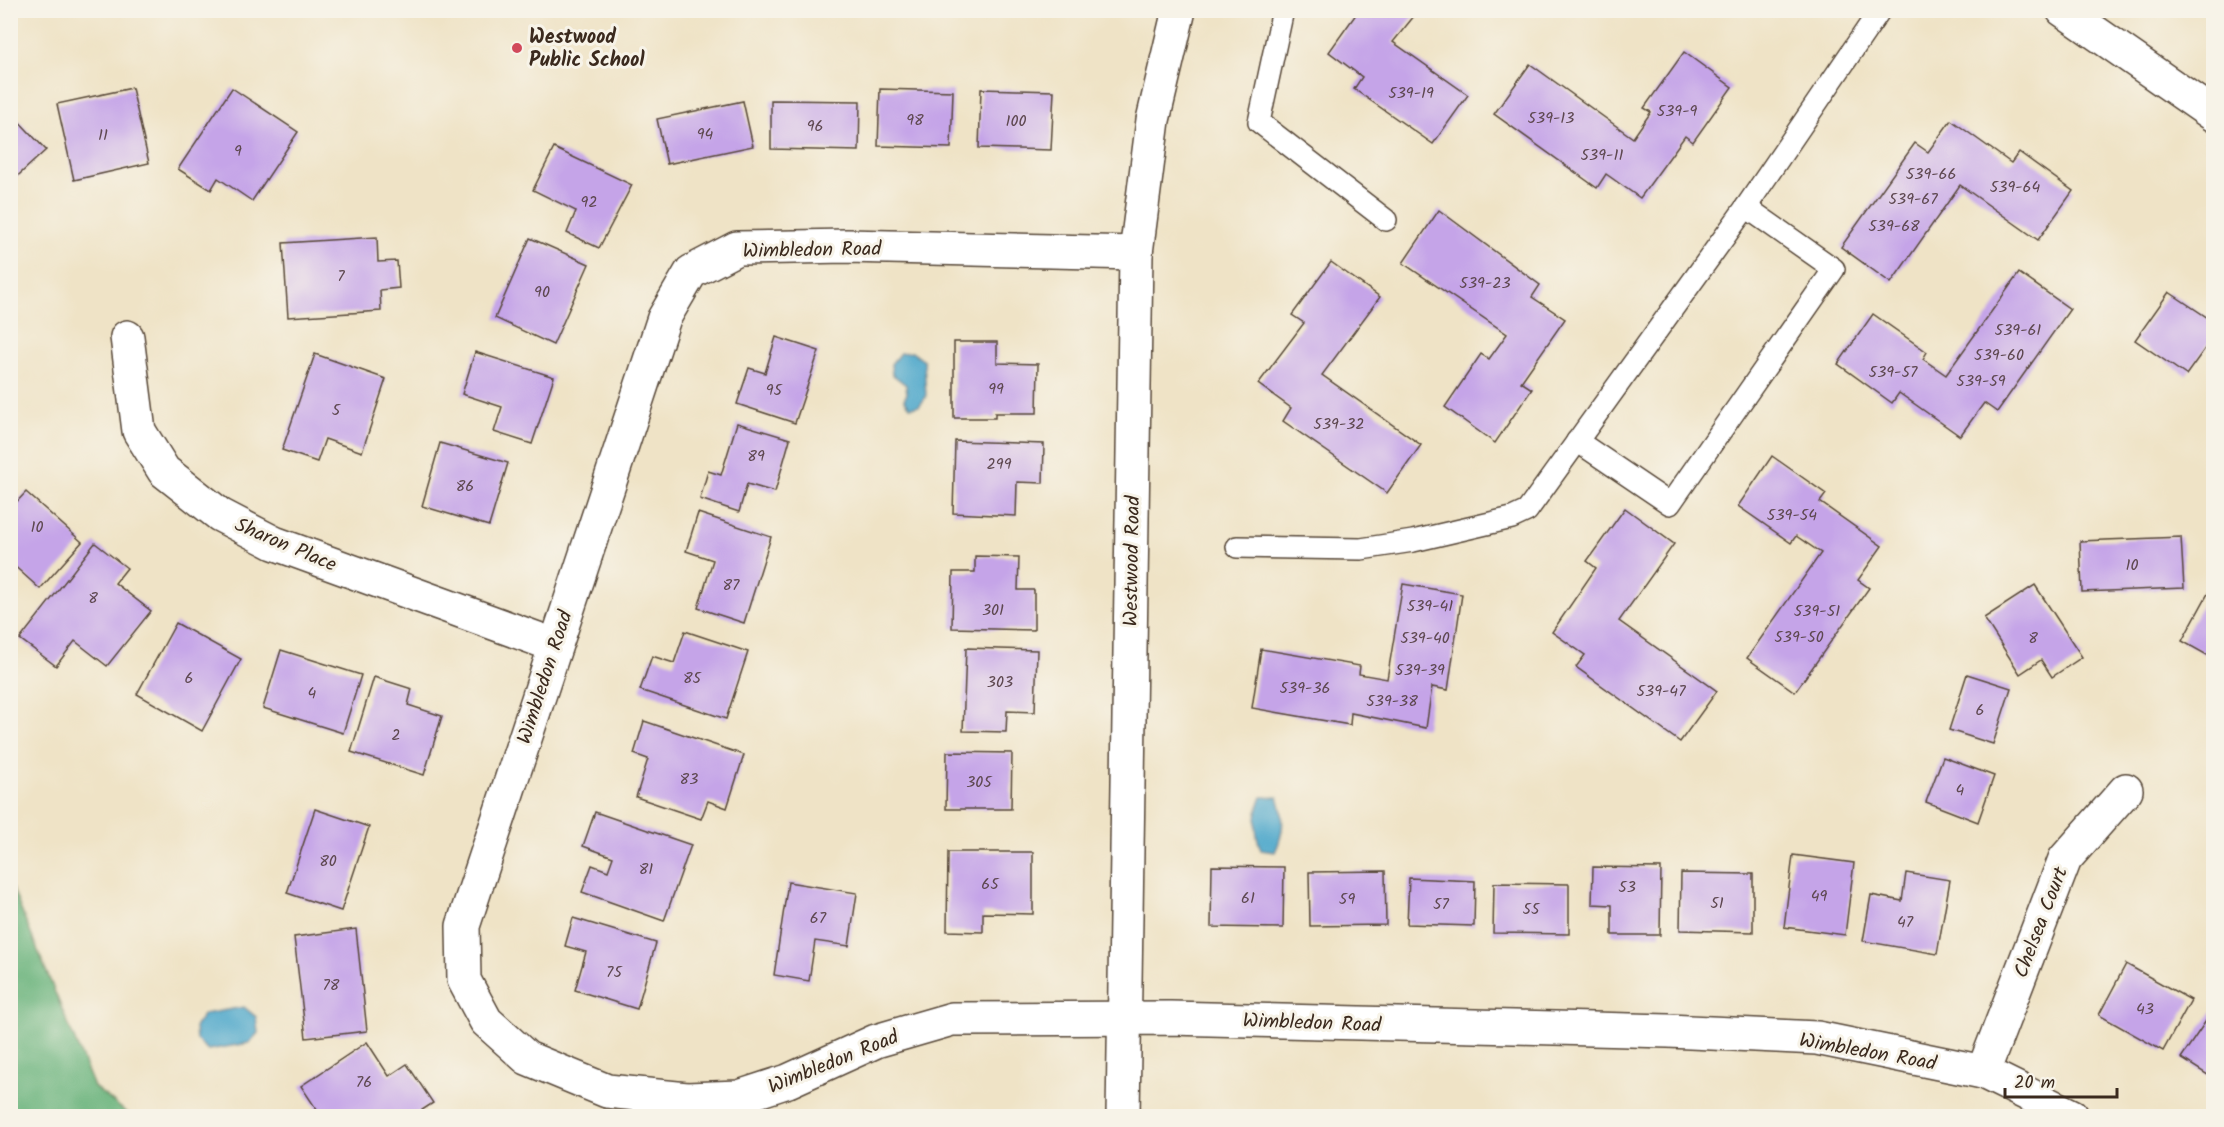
<svg xmlns="http://www.w3.org/2000/svg" width="2224" height="1127" font-family="Kalam,sans-serif">
	<style>
		.forest { fill: #68b27a; stroke: #526e4c; stroke-width: 1.5 }
		.water { fill: #4ea7cb; stroke: #446874; stroke-width: 1.5 }
		.building { fill: #c5a4e8 }
		.lines { fill: none; stroke-linecap: round; stroke-linejoin: round }
		.service-casing { stroke: #564637; stroke-width: 24 }
		.minor-casing { stroke: #564637; stroke-width: 36 }
		.tertiary-casing { stroke: #564637; stroke-width: 36 }
		.service { stroke: #fff; stroke-width: 21 }
		.minor { stroke: #fff; stroke-width: 33 }
		.tertiary { stroke: #fff; stroke-width: 33 }
		.poi-dot { fill: #d1495b; stroke: #f7f3e8; stroke-width: 2 }
		.labels { text-anchor: middle; stroke-width: 6; stroke-linejoin: round; paint-order: stroke }
		.number-label { font-size: 16px; fill: #5e4850 }
		.poi-label { font-size: 20px; font-weight: bold; fill: #3b2a1e; stroke: #f7f3e8; text-anchor: start }
		.street-label { font-size: 20px; fill: #3b2a1e; stroke: #f7f3e8 }
	</style>
	<rect width="100%" height="100%" fill="#f7f3e8"/>
	<filter id="ink" filterUnits="userSpaceOnUse"><feTurbulence type="fractalNoise" baseFrequency=".0167" numOctaves="2"/><feDisplacementMap in="SourceGraphic" scale="12" xChannelSelector="R" yChannelSelector="G"/><feConvolveMatrix kernelMatrix="1 2 1 2 8 2 1 2 1" color-interpolation-filters="sRGB"/></filter>
	<filter id="wash" filterUnits="userSpaceOnUse"><feTurbulence type="fractalNoise" baseFrequency=".008" numOctaves="4" result="noise"/><feDisplacementMap in="SourceGraphic" scale="24" xChannelSelector="R" yChannelSelector="G"/><feGaussianBlur stdDeviation="1.35" result="paint"/><feColorMatrix in="noise" values="0 0 0 0 0 0 0 0 0 0 0 0 0 0 0 0 0 1.4 0 .05"/><feComposite in="paint" operator="in"/></filter>
	<g filter="url(#wash)">
		<rect width="100%" height="100%" fill="#efe3c6"/>
		<path class="forest" d="M10 883 94 1087 131 1116H11Z"/>
		<g class="water">
			<path d="M912 352 924 361 926 397 919 406 910 407 904 399 907 394 906 385 892 374 891 364 900 353Z"/>
			<path d="M1262 797H1278C1285 817 1284 833 1275 852L1261 850C1254 831 1254 815 1262 797Z"/>
			<path d="M244 1007 256 1017 258 1033 249 1043 208 1050 196 1040 195 1026 204 1014Z"/>
		</g>
		<g id="blocks">
			<g class="building">
				<path d="M1359 10H1419L1393 42 1468 95 1433 144 1354 89 1362 77 1329 52Z"/>
				<path d="M1684 52 1732 87 1693 142 1685 136 1640 198 1606 174 1597 188 1494 114 1530 64 1633 138 1651 112 1644 108Z"/>
				<path d="M132 88 149 163 74 180 57 104Z"/>
				<path d="M232 88 298 132 252 201 218 178 211 190 178 169Z"/>
				<path d="M880 89 953 91 951 148 878 146Z"/>
				<path d="M981 89 1054 91 1051 150 979 148Z"/>
				<path d="M771 100 860 101 859 151 771 149Z"/>
				<path d="M743 101 753 146 667 164 657 119Z"/>
				<path d="M10 112 46 150 10 183Z"/>
				<path d="M1951 120 2011 163 2019 152 2073 191 2038 240 1960 185 1891 283 1841 247 1915 143 1928 152Z"/>
				<path d="M554 148 632 185 599 248 567 233 576 211 533 190Z"/>
				<path d="M1439 210 1540 285 1532 297 1565 319 1521 382 1532 389 1495 443 1445 407 1481 354 1489 359 1507 334 1403 263Z"/>
				<path d="M377 237 378 262 397 261 399 288 380 290 381 311 288 317 283 243Z"/>
				<path d="M530 238 589 264 553 345 495 318Z"/>
				<path d="M1331 262 1380 297 1322 375 1421 445 1387 493 1283 421 1291 408 1258 384 1304 323 1292 315Z"/>
				<path d="M2019 273 2070 309 1997 412 1984 403 1960 436 1899 393 1892 403 1838 364 1873 314 1927 352 1923 359 1946 375Z"/>
				<path d="M2169 292 2214 322V336L2186 375 2135 340Z"/>
				<path d="M776 337 819 351 795 423 737 404 749 368 765 373Z"/>
				<path d="M954 342H997V363L1038 364 1037 413H995V418H954Z"/>
				<path d="M475 352 554 377 532 444 494 432 502 407 462 394Z"/>
				<path d="M315 354 386 379 362 452 325 439 317 462 282 450Z"/>
				<path d="M737 423 790 439 775 492 747 484 739 512 700 499 708 471 721 475Z"/>
				<path d="M955 441 1044 444 1043 483 1017 482 1016 516 953 513Z"/>
				<path d="M440 443 508 463 489 526 422 506Z"/>
				<path d="M1772 456 1826 494 1820 502 1882 546 1858 580 1869 588 1795 692 1747 658 1821 553 1796 536 1791 543 1738 506Z"/>
				<path d="M26 492 82 542 40 589 10 562V509Z"/>
				<path d="M1625 508 1674 544 1619 621 1717 691 1680 742 1576 667 1585 655 1552 632 1596 568 1587 561Z"/>
				<path d="M698 513 771 537 744 623 698 608 713 560 686 551Z"/>
				<path d="M2181 537 2184 588 2082 592 2080 541Z"/>
				<path d="M95 543 127 568 115 583 151 611 107 666 75 641 56 666 20 639Z"/>
				<path d="M975 556 1019 557 1018 590H1034V630L952 628 953 572H975Z"/>
				<path d="M1403 584 1462 594 1448 690 1432 687 1426 728 1351 713 1350 725 1252 708 1261 649 1360 666 1359 674 1387 679Z"/>
				<path d="M2035 585 2082 657 2052 677 2041 660 2020 674 1984 618Z"/>
				<path d="M2211 588 2214 589V659L2182 641Z"/>
				<path d="M176 623 241 659 202 731 137 694Z"/>
				<path d="M685 631 748 652 726 719 640 690 652 656 674 663Z"/>
				<path d="M966 648 1037 650 1035 712 1007 711 1006 732 963 731Z"/>
				<path d="M281 650 361 675 343 733 263 708Z"/>
				<path d="M1967 674 2011 688 1993 744 1949 730Z"/>
				<path d="M374 677 412 689 408 705 442 716 424 775 351 752Z"/>
				<path d="M644 721 744 755 727 808 708 801 701 819 636 797 648 759 634 754Z"/>
				<path d="M947 752 1012 753 1011 809H946Z"/>
				<path d="M1943 757 1994 776 1978 822 1926 802Z"/>
				<path d="M315 809 369 827 341 911 287 893Z"/>
				<path d="M595 812 691 845 664 921 582 892 592 865 608 871 613 857 583 846Z"/>
				<path d="M948 852H1033V914L983 913V932L947 931Z"/>
				<path d="M1793 855 1854 863 1845 935 1784 927Z"/>
				<path d="M1212 866 1284 867 1283 928 1211 927Z"/>
				<path d="M1593 867 1661 868 1660 935H1612V905L1592 904Z"/>
				<path d="M1385 871 1386 925 1310 926 1309 872Z"/>
				<path d="M1681 873 1753 874V932L1680 930Z"/>
				<path d="M1906 873 1950 880 1937 954 1863 941 1871 895 1902 901Z"/>
				<path d="M1409 878 1475 881 1474 926 1407 924Z"/>
				<path d="M788 882 857 893 849 946 815 941 809 981 774 975Z"/>
				<path d="M1494 883 1569 884V934L1493 933Z"/>
				<path d="M573 918 656 943 637 1009 575 990 586 952 565 946Z"/>
				<path d="M356 929 367 1031 306 1038 294 937Z"/>
				<path d="M2126 964 2191 1000 2163 1051 2099 1015Z"/>
				<path d="M2214 1009V1079L2181 1058Z"/>
				<path d="M367 1042 389 1076 407 1064 433 1103 413 1116H321L301 1086Z"/>
			</g>
		</g>
	</g>
	<g filter="url(#ink)">
		<use href="#blocks" fill-opacity="0" stroke="#564637" stroke-width="1.5"/>
		<g class="lines">
			<g class="service-casing">
				<g id="service">
					<path d="M1283 10 1259 122 1386 220"/>
					<path d="M1577 441 1670 504 1834 269 1746 207"/>
					<path d="M1237 547 1361 549 1413 541 1512 518 1527 511 1746 207 1880 10"/>
				</g>
			</g>
			<g class="minor-casing">
				<g id="minor">
					<path d="M1136 253 847 246 737 248 691 272 664 318 463 926 464 980 486 1021 527 1058 607 1091 687 1099 739 1097 788 1081 876 1041 952 1019 1170 1018 1668 1031 1817 1038 1983 1072 2072 1116"/>
					<path d="M127 337 139 431 164 471 220 515 274 543 554 645"/>
					<path d="M1983 1072 2065 859 2126 790"/>
				</g>
			</g>
			<g class="tertiary-casing">
				<g id="tertiary">
					<path d="M2063 10 2214 115"/>
					<path d="M1123 1116 1136 253 1153 120 1179 10"/>
				</g>
			</g>
			<use href="#service" class="service"/>
			<use href="#minor" class="minor"/>
			<use href="#tertiary" class="tertiary"/>
		</g>
	</g>
	<circle class="poi-dot" cx="517" cy="48" r="6"/>
	<g class="labels">
		<g class="number-label">
			<text x="1411" y="98">539-19</text>
			<text x="1677" y="116">539-9</text>
			<text x="1551" y="123">539-13</text>
			<text x="915" y="125">98</text>
			<text x="1016" y="126">100</text>
			<text x="815" y="131">96</text>
			<text x="705" y="139">94</text>
			<text x="103" y="140">11</text>
			<text x="238" y="156">9</text>
			<text x="1602" y="160">539-11</text>
			<text x="1931" y="179">539-66</text>
			<text x="2015" y="192">539-64</text>
			<text x="1913" y="204">539-67</text>
			<text x="589" y="207">92</text>
			<text x="1894" y="231">539-68</text>
			<text x="341" y="281">7</text>
			<text x="1485" y="288">539-23</text>
			<text x="542" y="297">90</text>
			<text x="2018" y="335">539-61</text>
			<text x="1999" y="360">539-60</text>
			<text x="1893" y="377">539-57</text>
			<text x="1981" y="386">539-59</text>
			<text x="996" y="394">99</text>
			<text x="774" y="395">95</text>
			<text x="336" y="415">5</text>
			<text x="1339" y="429">539-32</text>
			<text x="756" y="461">89</text>
			<text x="999" y="469">299</text>
			<text x="465" y="491">86</text>
			<text x="1792" y="520">539-54</text>
			<text x="37" y="532">10</text>
			<text x="2132" y="570">10</text>
			<text x="731" y="590">87</text>
			<text x="93" y="603">8</text>
			<text x="1430" y="611">539-41</text>
			<text x="993" y="615">301</text>
			<text x="1817" y="616">539-51</text>
			<text x="1799" y="642">539-50</text>
			<text x="1425" y="643">539-40</text>
			<text x="2033" y="643">8</text>
			<text x="1420" y="675">539-39</text>
			<text x="189" y="683">6</text>
			<text x="692" y="683">85</text>
			<text x="1000" y="687">303</text>
			<text x="1305" y="693">539-36</text>
			<text x="1661" y="696">539-47</text>
			<text x="312" y="698">4</text>
			<text x="1392" y="706">539-38</text>
			<text x="1980" y="715">6</text>
			<text x="396" y="740">2</text>
			<text x="689" y="784">83</text>
			<text x="979" y="787">305</text>
			<text x="1960" y="795">4</text>
			<text x="328" y="866">80</text>
			<text x="646" y="874">81</text>
			<text x="990" y="889">65</text>
			<text x="1627" y="892">53</text>
			<text x="1819" y="901">49</text>
			<text x="1248" y="903">61</text>
			<text x="1347" y="904">59</text>
			<text x="1717" y="908">51</text>
			<text x="1441" y="909">57</text>
			<text x="1531" y="914">55</text>
			<text x="818" y="923">67</text>
			<text x="1905" y="927">47</text>
			<text x="614" y="977">75</text>
			<text x="331" y="990">78</text>
			<text x="2145" y="1014">43</text>
			<text x="364" y="1087">76</text>
		</g>
		<g class="poi-label">
			<text x="529" y="43">Westwood<tspan x="529" dy="23">Public School</tspan></text>
		</g>
		<g class="street-label">
			<text transform="translate(812 249) rotate(-1)" y="7">Wimbledon Road</text>
			<text transform="translate(286 544) rotate(23)" y="7">Sharon Place</text>
			<text transform="translate(1131 561) rotate(-89)" y="7">Westwood Road</text>
			<text transform="translate(544 677) rotate(-72)" y="7">Wimbledon Road</text>
			<text transform="translate(2040 922) rotate(-69)" y="7">Chelsea Court</text>
			<text transform="translate(1312 1022) rotate(2)" y="7">Wimbledon Road</text>
			<text transform="translate(1868 1051) rotate(10)" y="7">Wimbledon Road</text>
			<text transform="translate(833 1061) rotate(-22)" y="7">Wimbledon Road</text>
		</g>
	</g>
	<rect width="2224" height="1127" fill="none" stroke="#f7f3e8" stroke-width="36"/>
	<path d="M2005 1088v9h112v-9" fill="none" stroke="#3b2a1e" stroke-width="3"/>
	<text x="2014" y="1088" font-size="18" fill="#3b2a1e" stroke="#f7f3e8" stroke-width="4.5" paint-order="stroke">20 m</text>
</svg>
